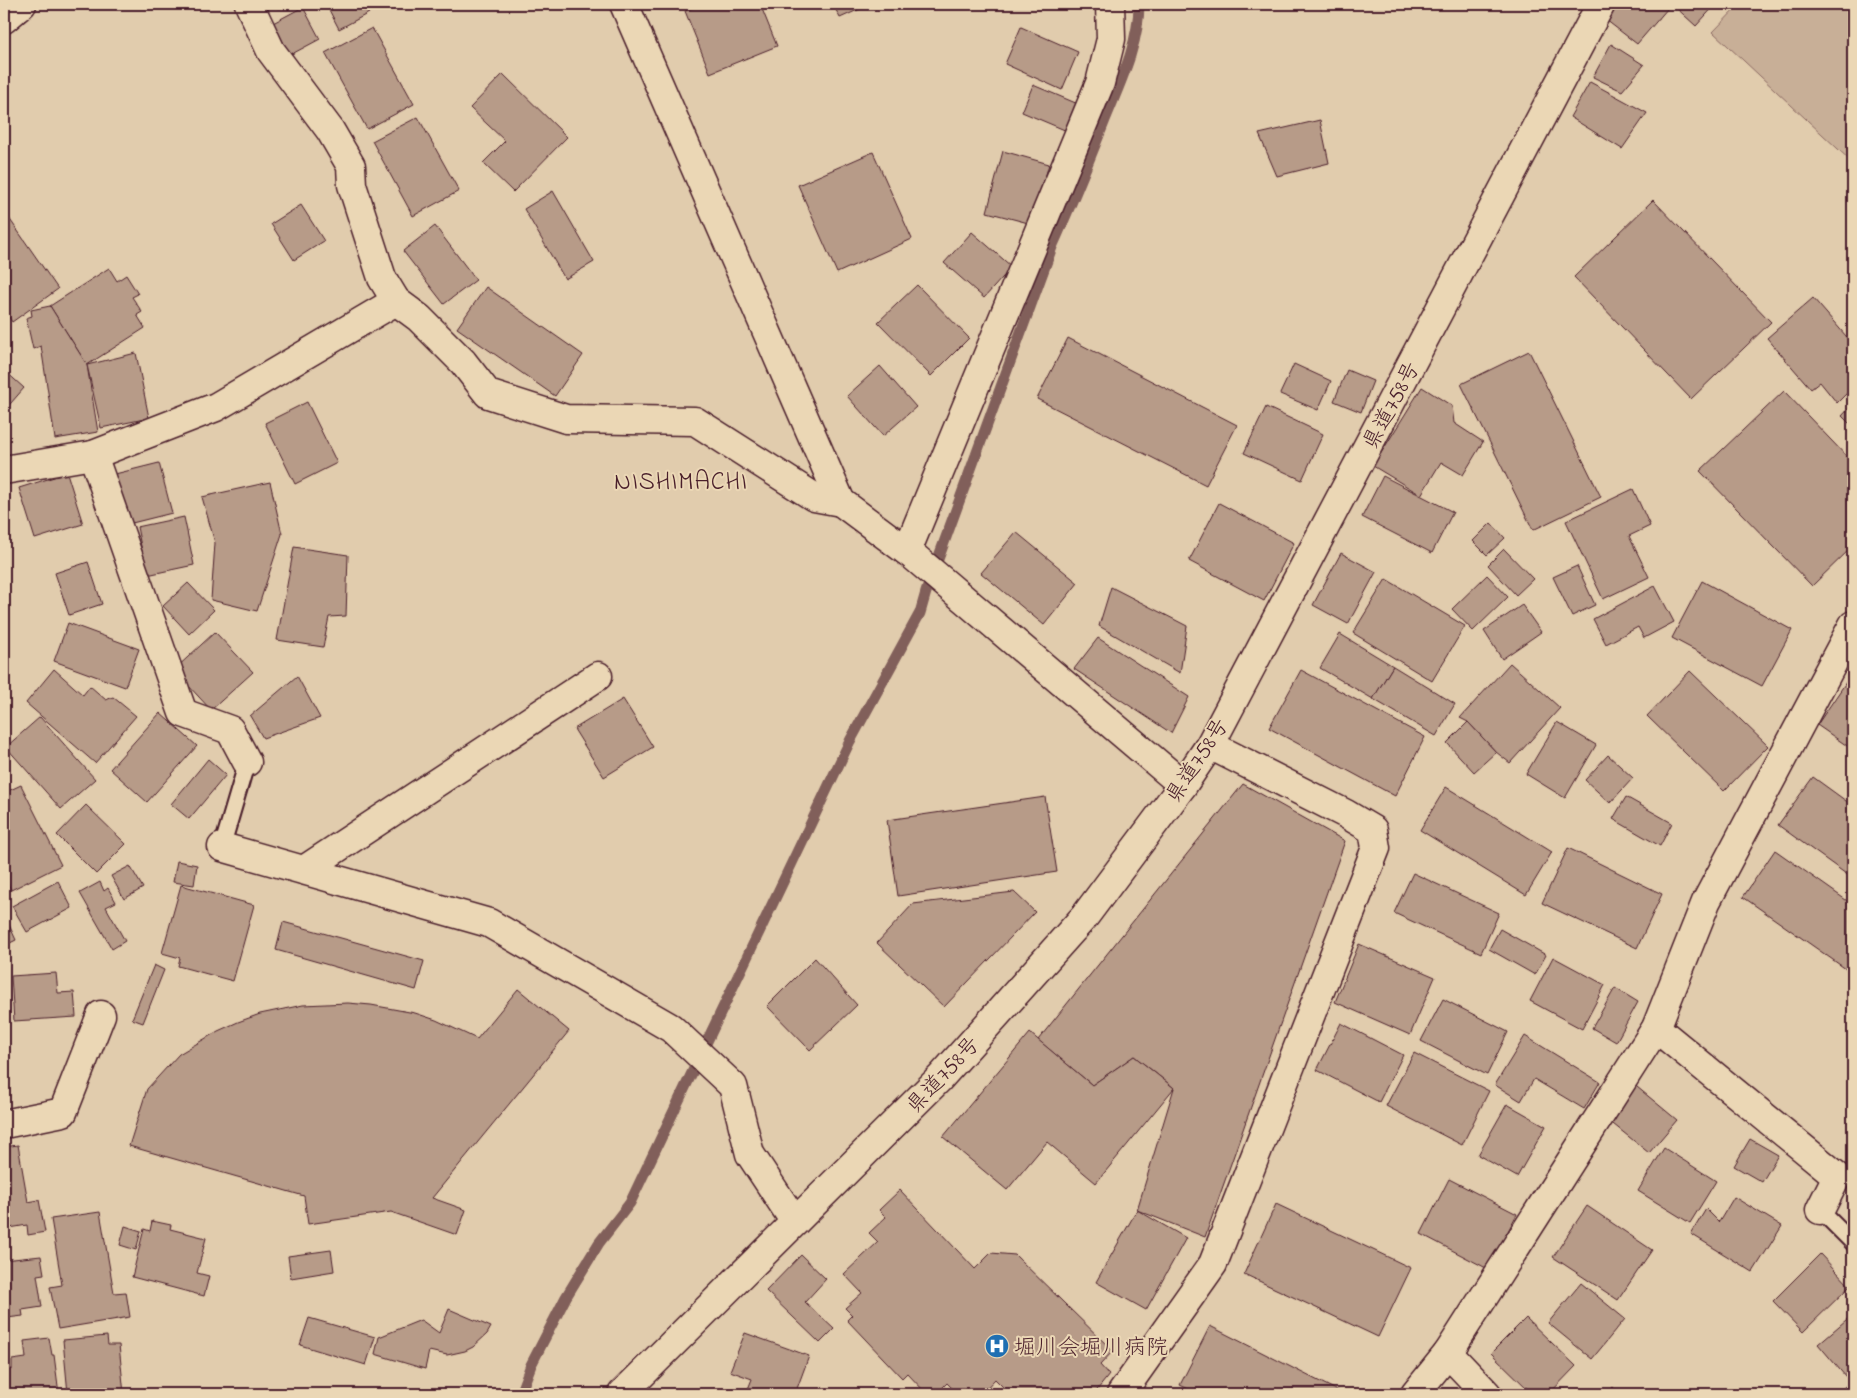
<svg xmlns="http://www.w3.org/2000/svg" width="1857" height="1398" font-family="'Indie Flower','Klee One',sans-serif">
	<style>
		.green { fill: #c8af97; stroke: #896761 }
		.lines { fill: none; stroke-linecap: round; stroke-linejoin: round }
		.stream { stroke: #815e5a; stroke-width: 11 }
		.building { fill: #b79b88; stroke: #4a1f2b }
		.service-casing { stroke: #4a1f2b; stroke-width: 19 }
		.minor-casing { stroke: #4a1f2b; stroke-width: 31 }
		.secondary-casing { stroke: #4a1f2b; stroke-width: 31 }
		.service { stroke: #ebd7b5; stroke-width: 15 }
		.minor { stroke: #ebd7b5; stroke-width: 28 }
		.secondary { stroke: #ebd7b5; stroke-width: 28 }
		.labels { text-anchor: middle; stroke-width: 4; stroke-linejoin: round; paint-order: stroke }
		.street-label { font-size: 22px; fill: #4a1f2b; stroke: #ebd7b5 }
		.poi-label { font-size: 22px; fill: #4a1f2b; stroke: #ebd7b5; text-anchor: start }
		.quarter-label { font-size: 25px; letter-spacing: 1px; fill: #4a1f2b; stroke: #ebd7b5 }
	</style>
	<rect width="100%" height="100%" fill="#e1ccad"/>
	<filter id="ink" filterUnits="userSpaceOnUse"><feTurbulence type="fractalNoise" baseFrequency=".02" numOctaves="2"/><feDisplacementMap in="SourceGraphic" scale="10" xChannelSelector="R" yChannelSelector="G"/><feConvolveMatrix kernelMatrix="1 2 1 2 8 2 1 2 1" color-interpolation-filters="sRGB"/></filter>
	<g filter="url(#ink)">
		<path class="green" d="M1740 4H1853V163L1713 32Z"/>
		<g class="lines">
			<path class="stream" d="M520 1394 531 1365 566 1297 599 1243 630 1203 850 741 920 613 926 592 1052 247C1071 205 1088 163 1105 120 1120 83 1139 44 1139 4"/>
		</g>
		<g class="building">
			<path d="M276 4H290L278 9Z"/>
			<path d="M326 4H364L369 13 339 29Z"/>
			<path d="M702 4H760L777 46 710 73 685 11Z"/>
			<path d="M833 4H871L840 18Z"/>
			<path d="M1617 4H1663L1668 8 1637 44 1606 20Z"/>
			<path d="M1672 4H1716L1696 26Z"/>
			<path d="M303 7 320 39 290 55 273 23Z"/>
			<path d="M1021 27 1078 52 1062 90 1005 64Z"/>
			<path d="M372 28 414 104 367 129 325 53Z"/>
			<path d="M1611 44 1644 65 1622 91 1593 77Z"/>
			<path d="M503 74 567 137 513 192 483 163 505 141 470 108Z"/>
			<path d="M1590 82 1647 113 1622 149 1570 117Z"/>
			<path d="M1033 85 1078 104 1067 131 1022 112Z"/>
			<path d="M418 117 459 191 413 216 372 141Z"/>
			<path d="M1320 120 1329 163 1277 176 1259 134Z"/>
			<path d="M1003 151 1049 164 1032 224 987 212Z"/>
			<path d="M873 152 912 239 837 273 798 185Z"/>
			<path d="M553 191 594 262 565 279 524 209Z"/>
			<path d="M1653 200 1771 322 1691 399 1574 277Z"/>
			<path d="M301 205 324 241 294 260 271 224Z"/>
			<path d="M4 211 58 289 12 322 4 310Z"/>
			<path d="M435 226 476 280 444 304 403 251Z"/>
			<path d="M972 232 1012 267 984 298 944 263Z"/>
			<path d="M109 268 117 281 126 275 138 294 132 297 142 312 137 315 145 328 87 365 50 306Z"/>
			<path d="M917 285 969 338 931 376 878 322Z"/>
			<path d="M486 287 583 355 555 396 457 328Z"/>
			<path d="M1813 298 1853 344V387L1837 403 1820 382 1811 389 1767 338Z"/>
			<path d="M50 306 87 365 98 432 55 439 41 346 33 349 26 318 32 316 31 310Z"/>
			<path d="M1068 338 1237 425 1206 485 1037 399Z"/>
			<path d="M1529 351 1601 497 1533 530 1461 384Z"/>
			<path d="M136 353 149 418 101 428 87 365Z"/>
			<path d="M1294 364 1331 381 1318 410 1280 394Z"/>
			<path d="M880 366 916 407 883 436 847 396Z"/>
			<path d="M4 370 24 388 4 411Z"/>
			<path d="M1347 370 1373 381 1361 412 1334 401Z"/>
			<path d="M1422 387 1452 406 1454 423 1483 442 1463 475 1441 462 1421 495 1373 466Z"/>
			<path d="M1784 391 1853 463V546L1812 586 1700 471Z"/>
			<path d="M307 402 337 463 295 484 265 423Z"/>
			<path d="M1853 404V427L1842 416Z"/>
			<path d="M1266 407 1323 434 1302 480 1244 453Z"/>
			<path d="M159 463 172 513 124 525 111 475Z"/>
			<path d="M67 473 83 524 35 539 19 488Z"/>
			<path d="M1383 476 1453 512 1432 553 1362 517Z"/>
			<path d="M270 482 282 534 257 611 211 600 215 543 202 497Z"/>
			<path d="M1633 489 1650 526 1629 536 1649 577 1603 599 1566 521Z"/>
			<path d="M1219 503 1294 543 1264 601 1189 561Z"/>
			<path d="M184 517 194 565 147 575 137 527Z"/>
			<path d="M1491 523 1505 538 1487 555 1473 541Z"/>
			<path d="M1016 532 1078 583 1044 625 981 573Z"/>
			<path d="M294 547 348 555 346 616 329 617 323 647 277 640Z"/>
			<path d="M1504 549 1533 579 1516 595 1488 565Z"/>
			<path d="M1341 553 1376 572 1348 624 1313 605Z"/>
			<path d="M88 562 102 604 69 615 55 573Z"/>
			<path d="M1577 566 1595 605 1572 616 1553 577Z"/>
			<path d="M1487 575 1508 597 1473 631 1452 609Z"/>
			<path d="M1386 579 1465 626 1432 681 1353 633Z"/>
			<path d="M1702 581 1792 630 1762 686 1672 638Z"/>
			<path d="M188 583 214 610 189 634 163 606Z"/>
			<path d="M1655 586 1674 622 1644 638 1638 627 1606 644 1593 619Z"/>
			<path d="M1111 587 1187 626 1180 673 1099 626Z"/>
			<path d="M1522 605 1541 632 1502 659 1484 631Z"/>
			<path d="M68 623 139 649 125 687 54 661Z"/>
			<path d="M215 632 253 672 211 710 174 670Z"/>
			<path d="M1340 634 1393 666 1373 699 1320 668Z"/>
			<path d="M1098 638 1189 697 1171 733 1074 669Z"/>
			<path d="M1510 663 1560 708 1510 763 1496 752 1468 722 1460 718Z"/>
			<path d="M1393 666 1455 704 1436 736 1373 699Z"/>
			<path d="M54 669 83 695 90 686 106 700 113 697 136 716 95 763 26 703Z"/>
			<path d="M1301 670 1425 737 1395 796 1269 728Z"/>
			<path d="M1690 671 1768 746 1724 791 1647 716Z"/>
			<path d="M1853 672V750L1817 725Z"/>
			<path d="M297 676 320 718 263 738 250 716Z"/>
			<path d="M623 699 653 747 604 777 574 729Z"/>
			<path d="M160 713 197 746 147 802 110 769Z"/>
			<path d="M40 717 95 779 61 809 6 747Z"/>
			<path d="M1468 722 1496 752 1474 772 1447 743Z"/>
			<path d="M1557 722 1596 745 1565 798 1526 774Z"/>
			<path d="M1608 755 1633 778 1610 803 1585 780Z"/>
			<path d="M208 759 226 775 189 819 171 804Z"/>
			<path d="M1813 777 1853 806V879L1778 825Z"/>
			<path d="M1243 784 1345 841 1205 1237 1137 1210 1174 1088 1134 1056 1092 1085 1038 1040Z"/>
			<path d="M21 785 61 865 11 890 4 875V793Z"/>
			<path d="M1446 787 1552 852 1526 895 1420 830Z"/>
			<path d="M1045 797 1057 872 898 896 887 820Z"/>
			<path d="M1626 797 1672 823 1660 846 1613 819Z"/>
			<path d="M86 805 126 844 96 874 57 835Z"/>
			<path d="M1568 848 1662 894 1637 948 1542 903Z"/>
			<path d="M1775 850 1853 905V974L1743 897Z"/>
			<path d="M177 861 197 865 194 885 173 882Z"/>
			<path d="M130 866 143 888 124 899 111 876Z"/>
			<path d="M1413 873 1499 913 1481 953 1394 913Z"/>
			<path d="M58 881 72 908 27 932 12 906Z"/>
			<path d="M100 882 104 891 108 888 116 902 106 907 125 941 112 949 80 893Z"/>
			<path d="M181 885 254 905 233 981 178 966 180 958 162 953Z"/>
			<path d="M1014 892 1035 912 944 1007 877 943 913 904Z"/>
			<path d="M4 914 16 940 4 946Z"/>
			<path d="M283 922 424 961 416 990 276 950Z"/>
			<path d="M1500 929 1546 955 1535 975 1489 949Z"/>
			<path d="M1359 944 1435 977 1410 1035 1335 1002Z"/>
			<path d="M1553 957 1605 985 1582 1029 1530 1001Z"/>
			<path d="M815 958 857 1005 810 1050 767 1006Z"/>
			<path d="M154 965 164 970 143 1023 132 1019Z"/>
			<path d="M56 973 58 993 74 992 76 1017 14 1021 11 976Z"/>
			<path d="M1615 988 1638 1002 1616 1042 1592 1028Z"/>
			<path d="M518 989 569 1031 432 1198 466 1210 457 1235 391 1212 308 1224 304 1196 129 1146 147 1089 179 1054 218 1031 238 1022 260 1014 303 1005 348 1003 371 1005 415 1013 436 1020 477 1039Z"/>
			<path d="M1443 999 1508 1032 1487 1075 1421 1041Z"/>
			<path d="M1341 1023 1403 1055 1379 1102 1317 1070Z"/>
			<path d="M1030 1033 1092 1085 1134 1056 1174 1088 1096 1183 1047 1142 1007 1190 943 1137Z"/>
			<path d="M1525 1036 1600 1082 1584 1109 1534 1079 1521 1101 1495 1085Z"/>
			<path d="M1414 1053 1489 1091 1462 1145 1386 1106Z"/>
			<path d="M1631 1082 1677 1120 1649 1153 1603 1116Z"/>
			<path d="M1507 1104 1546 1126 1517 1177 1478 1155Z"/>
			<path d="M1750 1139 1778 1155 1762 1182 1734 1166Z"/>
			<path d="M18 1145 28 1202 39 1200 45 1232 28 1235 27 1225 4 1229V1147Z"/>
			<path d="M1664 1148 1716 1181 1690 1223 1638 1191Z"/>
			<path d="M1449 1179 1517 1214 1488 1269 1421 1234Z"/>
			<path d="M900 1190 975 1269 991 1253 1015 1255 1113 1351 1100 1365 1109 1375 1094 1394H1010L995 1379 981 1394H958L947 1383 936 1394 925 1392 907 1373 902 1378 847 1320 852 1315 845 1308 862 1293 844 1274 878 1242 869 1233 886 1217 879 1210Z"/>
			<path d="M1734 1197 1782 1226 1753 1272 1691 1234 1706 1209 1719 1222Z"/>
			<path d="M1276 1204 1411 1268 1378 1337 1244 1274Z"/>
			<path d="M1587 1206 1652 1250 1618 1300 1553 1257Z"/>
			<path d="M1137 1210 1186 1238 1146 1310 1096 1282Z"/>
			<path d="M100 1212 114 1293 126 1292 130 1317 58 1329 50 1287 62 1285 51 1219Z"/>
			<path d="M152 1221 171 1225 170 1229 206 1238 197 1273 209 1276 204 1296 132 1277 144 1229 150 1231Z"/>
			<path d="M125 1226 141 1231 136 1250 120 1245Z"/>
			<path d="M331 1250 334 1271 291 1278 288 1256Z"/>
			<path d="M1820 1254 1850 1286 1803 1332 1773 1301Z"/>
			<path d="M801 1255 826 1279 805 1302 834 1329 820 1343 766 1291Z"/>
			<path d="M41 1256 44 1274 37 1275 42 1307 22 1310 23 1316 7 1318 8 1326H4V1260Z"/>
			<path d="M1581 1283 1625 1319 1592 1359 1548 1323Z"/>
			<path d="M449 1309 491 1327 487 1334 473 1347 465 1351 447 1355 429 1351 425 1369 375 1354 379 1337 421 1320 439 1333Z"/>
			<path d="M1853 1314V1371L1846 1377 1818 1344Z"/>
			<path d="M309 1318 375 1337 366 1365 300 1345Z"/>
			<path d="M1526 1318 1576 1366 1549 1394H1533L1491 1353Z"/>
			<path d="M1210 1326 1344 1394H1199L1180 1385Z"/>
			<path d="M745 1333 809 1356 795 1394H746L752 1379 730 1371Z"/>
			<path d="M107 1336 108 1345H119L124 1394H68L63 1340Z"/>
			<path d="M49 1338 52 1355H54L59 1394H5L4 1370 12 1369V1360L26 1358 24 1341Z"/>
			<path d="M1853 1379V1394H1837Z"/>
			<path d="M1613 1387 1619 1394H1606Z"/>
			<path d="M1458 1388 1465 1394H1452Z"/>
			<path d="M1565 1389 1571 1394H1559Z"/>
		</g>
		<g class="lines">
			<g class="service-casing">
				<g id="service">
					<path d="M222 847 247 762"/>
					<path d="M1820 1210 1853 1243"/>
				</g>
			</g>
			<g class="minor-casing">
				<g id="minor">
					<path d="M249 4 271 51 330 130 351 166 352 185 382 278 396 301 419 318 463 362 488 394 566 419 695 421 814 497 841 502"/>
					<path d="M624 4 841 502 912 555 1183 785"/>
					<path d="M4 19 22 4"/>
					<path d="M93 455 183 713 230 730 247 762"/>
					<path d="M4 470 93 455 216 407 396 301"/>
					<path d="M907 551 1100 83 1111 39 1110 4"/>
					<path d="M222 847 489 923 671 1028 733 1086 750 1154 795 1222"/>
					<path d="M304 870 598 676"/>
					<path d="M1656 1028 1837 1176 1820 1210"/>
					<path d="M4 1124 63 1112 101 1015"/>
					<path d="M1448 1353 1487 1394"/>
					<path d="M1121 1394 1213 1264 1376 848 1373 830 1346 814 1210 745"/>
					<path d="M1415 1394 1448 1353 1656 1028 1706 902 1853 625"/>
				</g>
			</g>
			<g class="secondary-casing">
				<path id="secondary" d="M622 1394 940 1078 1085 916 1183 785 1210 745 1601 4"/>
			</g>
			<use href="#service" class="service"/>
			<use href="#minor" class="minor"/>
			<use href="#secondary" class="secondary"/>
		</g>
	</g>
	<defs>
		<g id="hospital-disc" transform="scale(1.25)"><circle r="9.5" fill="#1f6fb2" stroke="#ebd7b5"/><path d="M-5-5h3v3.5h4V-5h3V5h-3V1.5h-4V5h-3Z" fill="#fff"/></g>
	</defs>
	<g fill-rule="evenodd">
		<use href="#hospital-disc" x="997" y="1346"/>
	</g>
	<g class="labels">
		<g class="street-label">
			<text transform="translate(1390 405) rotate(-62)" y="8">県道758号</text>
			<text transform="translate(1196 760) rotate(-57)" y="8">県道758号</text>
			<text transform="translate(942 1074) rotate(-47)" y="8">県道758号</text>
		</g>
		<g class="poi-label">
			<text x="1014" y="1354">堀川会堀川病院</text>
		</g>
		<g class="quarter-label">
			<text x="681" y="489">NISHIMACHI</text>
		</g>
	</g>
	<rect width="1857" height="1398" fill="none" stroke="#ebd7b5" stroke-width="20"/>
	<rect x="10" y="10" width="1837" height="1378" fill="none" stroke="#4a1f2b" stroke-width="2" filter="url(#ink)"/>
</svg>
